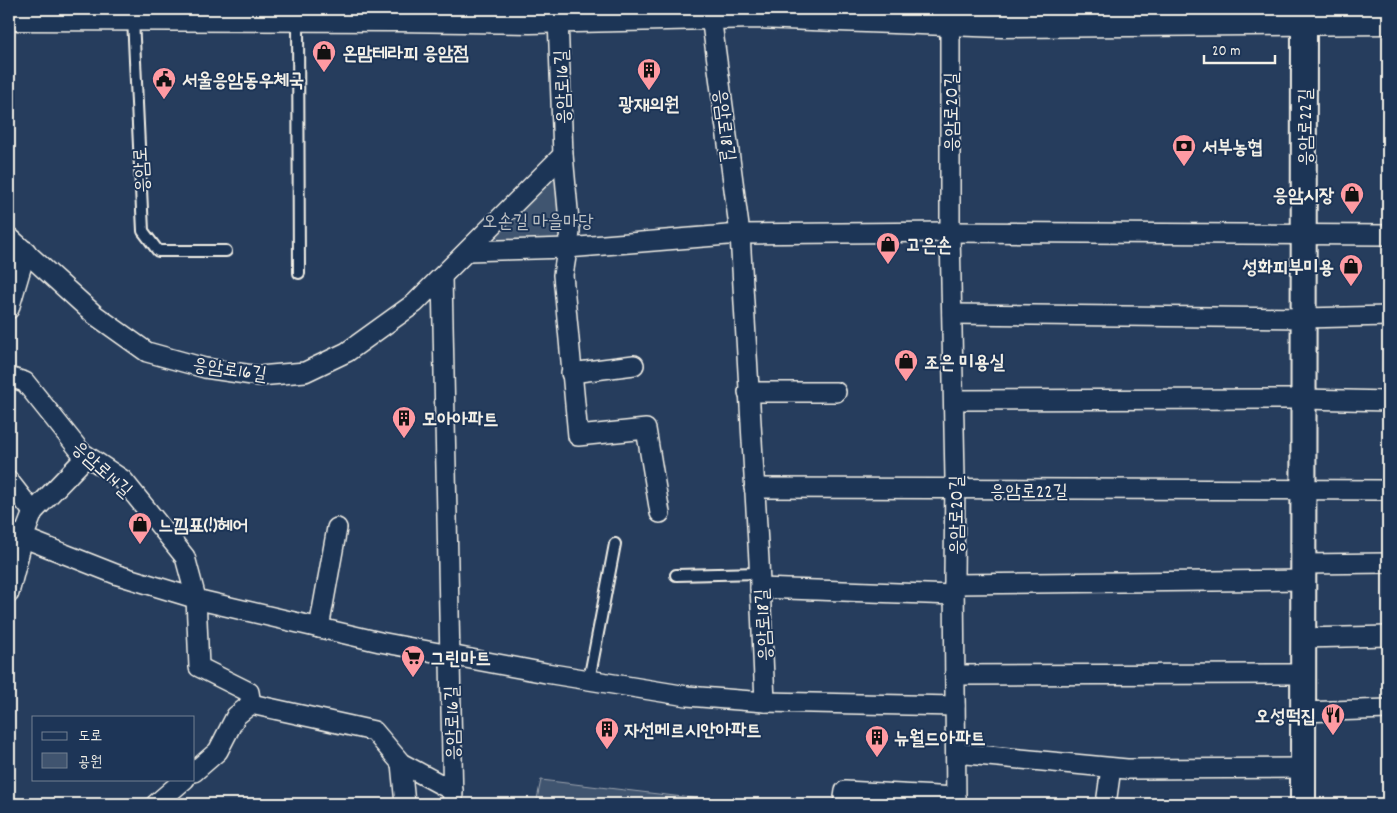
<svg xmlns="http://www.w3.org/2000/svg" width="1397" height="813" font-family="Dekko,'Poor Story',sans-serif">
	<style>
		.green { fill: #40546f; stroke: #9aa2ac }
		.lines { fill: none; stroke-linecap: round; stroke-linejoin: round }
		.service-casing { stroke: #f4f1e8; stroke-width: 14 }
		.minor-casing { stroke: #f4f1e8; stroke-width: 22 }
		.tertiary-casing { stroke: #f4f1e8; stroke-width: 28 }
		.secondary-casing { stroke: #f4f1e8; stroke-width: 31 }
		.service { stroke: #1d3557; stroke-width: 10 }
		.minor { stroke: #1d3557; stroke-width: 19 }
		.tertiary { stroke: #1d3557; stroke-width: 24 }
		.secondary { stroke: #1d3557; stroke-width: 28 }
		.labels { text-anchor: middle; stroke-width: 4; stroke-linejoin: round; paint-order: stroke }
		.poi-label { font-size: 19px; font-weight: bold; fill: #f4f1e8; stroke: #1d3557; text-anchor: start }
		.street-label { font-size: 19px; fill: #f4f1e8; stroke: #1d3557 }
		.park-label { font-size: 19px; fill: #bec2c4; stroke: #1d3557 }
	</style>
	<rect width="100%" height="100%" fill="#263d5d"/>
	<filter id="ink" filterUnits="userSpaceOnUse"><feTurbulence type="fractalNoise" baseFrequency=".02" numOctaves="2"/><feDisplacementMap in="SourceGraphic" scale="10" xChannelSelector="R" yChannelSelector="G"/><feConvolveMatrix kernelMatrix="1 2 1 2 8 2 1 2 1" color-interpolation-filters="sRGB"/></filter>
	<g filter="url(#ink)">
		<g class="green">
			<path d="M557 171 562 241 485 245Z"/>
			<path d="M541 780 708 800 707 804H536Z"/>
		</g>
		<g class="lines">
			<g class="service-casing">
				<g id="service">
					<path d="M133 18 143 231 158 251H226"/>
					<path d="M298 18 299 273"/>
					<path d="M676 575 759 573"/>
					<path d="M589 680 615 544"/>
				</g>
			</g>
			<g class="minor-casing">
				<g id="minor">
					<path d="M711 16 740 234 759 561 765 702"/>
					<path d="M558 18 563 155 570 232 563 275 578 436 646 429 660 513"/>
					<path d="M950 21V232L955 478 954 578 956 804"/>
					<path d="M9 237 95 315 147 352 205 368 259 376 305 372 347 352 415 303 563 155"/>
					<path d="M468 251 567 248 740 234 950 232 1388 235"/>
					<path d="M442 277 453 804"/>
					<path d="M9 309 26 251"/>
					<path d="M952 314 1304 318 1388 316"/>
					<path d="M571 373 634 365"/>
					<path d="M9 377 25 382 81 452 123 480 185 557 196 598 199 667 249 692 251 704"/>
					<path d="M748 392H836"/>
					<path d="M954 400 1304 399 1388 401"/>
					<path d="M9 481 33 512"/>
					<path d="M754 488 1388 490"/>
					<path d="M9 532 118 575 204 601 380 642 546 673 687 696 765 702 955 706"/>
					<path d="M1304 564 1388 563"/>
					<path d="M954 584 1304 580"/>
					<path d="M760 588 954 595"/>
					<path d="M9 593 23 538 33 512 87 456"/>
					<path d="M319 628 337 528"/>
					<path d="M1303 638 1388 636"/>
					<path d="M955 675 1304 674"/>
					<path d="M251 704 374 731 401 763 453 791"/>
					<path d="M1303 712 1388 709"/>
					<path d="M956 753 1127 769 1304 768"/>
					<path d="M401 763 405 804"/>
					<path d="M194 772 218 751 236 716 251 704"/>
					<path d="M156 804 185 779"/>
					<path d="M843 804 845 791 956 797"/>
					<path d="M1106 804 1111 768"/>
				</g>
			</g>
			<g class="tertiary-casing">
				<path id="tertiary" d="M1303 804 1304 9"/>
			</g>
			<g class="secondary-casing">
				<path id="secondary" d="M9 16 396 17 530 19 757 14 1002 23 1388 20"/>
			</g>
			<use href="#service" class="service"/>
			<use href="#minor" class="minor"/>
			<use href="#tertiary" class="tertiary"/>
			<use href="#secondary" class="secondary"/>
		</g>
	</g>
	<defs>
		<g id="shop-pin" transform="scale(1.25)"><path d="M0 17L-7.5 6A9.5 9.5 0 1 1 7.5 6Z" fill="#ff9aa2" stroke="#1d3557"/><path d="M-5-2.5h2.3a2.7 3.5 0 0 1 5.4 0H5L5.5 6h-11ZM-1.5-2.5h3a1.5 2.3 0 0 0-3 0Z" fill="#111"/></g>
		<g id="building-pin" transform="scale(1.25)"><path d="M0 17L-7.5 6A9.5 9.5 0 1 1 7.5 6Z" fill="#ff9aa2" stroke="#1d3557"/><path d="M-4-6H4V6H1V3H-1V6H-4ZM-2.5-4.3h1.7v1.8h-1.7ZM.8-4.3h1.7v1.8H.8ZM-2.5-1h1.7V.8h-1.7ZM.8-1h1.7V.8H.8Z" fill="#111"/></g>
		<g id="civic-pin" transform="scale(1.25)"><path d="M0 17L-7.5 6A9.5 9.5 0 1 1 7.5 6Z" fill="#ff9aa2" stroke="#1d3557"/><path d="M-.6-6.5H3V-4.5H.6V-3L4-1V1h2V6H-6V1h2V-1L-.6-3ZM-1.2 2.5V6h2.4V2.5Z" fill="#111"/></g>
		<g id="bank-pin" transform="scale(1.25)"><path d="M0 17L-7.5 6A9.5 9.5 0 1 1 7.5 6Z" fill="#ff9aa2" stroke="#1d3557"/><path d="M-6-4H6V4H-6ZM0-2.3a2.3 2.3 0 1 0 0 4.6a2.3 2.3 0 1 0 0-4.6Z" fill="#111"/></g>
		<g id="supermarket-pin" transform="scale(1.25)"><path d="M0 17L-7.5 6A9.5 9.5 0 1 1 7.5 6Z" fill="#ff9aa2" stroke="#1d3557"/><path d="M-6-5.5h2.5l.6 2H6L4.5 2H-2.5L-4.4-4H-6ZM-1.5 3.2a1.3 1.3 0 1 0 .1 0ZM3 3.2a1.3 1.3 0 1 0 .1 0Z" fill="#111"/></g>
		<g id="restaurant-pin" transform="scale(1.25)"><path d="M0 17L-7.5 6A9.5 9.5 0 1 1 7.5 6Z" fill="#ff9aa2" stroke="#1d3557"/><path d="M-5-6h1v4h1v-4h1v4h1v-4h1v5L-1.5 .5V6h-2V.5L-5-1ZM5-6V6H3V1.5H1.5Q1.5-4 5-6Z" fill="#111"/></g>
	</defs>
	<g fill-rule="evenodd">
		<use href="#shop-pin" x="324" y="52"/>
		<use href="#building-pin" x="649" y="70"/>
		<use href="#civic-pin" x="164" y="79"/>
		<use href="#bank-pin" x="1184" y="146"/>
		<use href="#shop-pin" x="1352" y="194"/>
		<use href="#shop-pin" x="888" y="244"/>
		<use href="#shop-pin" x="1351" y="266"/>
		<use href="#shop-pin" x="906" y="361"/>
		<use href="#building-pin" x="404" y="418"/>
		<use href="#shop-pin" x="140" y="524"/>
		<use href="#supermarket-pin" x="413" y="657"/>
		<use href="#restaurant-pin" x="1333" y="715"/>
		<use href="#building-pin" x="607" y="729"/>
		<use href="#building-pin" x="877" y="737"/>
	</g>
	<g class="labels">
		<g class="poi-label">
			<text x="342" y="59">온맘테라피 응암점</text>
			<text x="182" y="86">서울응암동우체국</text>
			<text x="649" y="110" text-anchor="middle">광재의원</text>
			<text x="1202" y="153">서부농협</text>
			<text x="1334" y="201" text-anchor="end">응암시장</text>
			<text x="906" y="251">고은손</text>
			<text x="1334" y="273" text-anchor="end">성화피부미용</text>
			<text x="924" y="368">조은 미용실</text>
			<text x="422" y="425">모아아파트</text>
			<text x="158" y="531">느낌표(!)헤어</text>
			<text x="430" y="664">그린마트</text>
			<text x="1316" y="722" text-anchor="end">오성떡집</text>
			<text x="624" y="736">자선메르시안아파트</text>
			<text x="894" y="744">뉴월드아파트</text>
		</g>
		<g class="street-label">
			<text transform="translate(561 87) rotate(-92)" y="7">응암로16길</text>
			<text transform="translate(950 112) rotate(-90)" y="7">응암로20길</text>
			<text transform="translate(726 125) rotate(83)" y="7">응암로18길</text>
			<text transform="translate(1304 127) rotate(-90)" y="7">응암로22길</text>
			<text transform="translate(140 170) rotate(-93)" y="7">응암로</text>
			<text transform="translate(230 368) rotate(8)" y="7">응암로16길</text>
			<text transform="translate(103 468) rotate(42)" y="7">응암로14길</text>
			<text x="1029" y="497">응암로22길</text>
			<text transform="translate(955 515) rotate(-90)" y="7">응암로20길</text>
			<text transform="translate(762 625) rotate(-93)" y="7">응암로18길</text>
			<text transform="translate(451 723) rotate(-91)" y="7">응암로16길</text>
		</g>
		<g class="park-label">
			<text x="538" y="227">오손길 마을마당</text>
		</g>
	</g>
	<rect width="1397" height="813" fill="none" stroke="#1d3557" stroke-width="30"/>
	<rect x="15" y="15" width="1367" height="783" fill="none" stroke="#f4f1e8" stroke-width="2" filter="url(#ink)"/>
	<rect x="32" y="716" width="162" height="65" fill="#1d3557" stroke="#738091"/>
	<rect x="42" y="732" width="25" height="8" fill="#1d3557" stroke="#738091"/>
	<text x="78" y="740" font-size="15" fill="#f4f1e8">도로</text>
	<rect x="42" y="753" width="25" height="15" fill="#40546f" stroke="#738091"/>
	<text x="78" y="766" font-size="15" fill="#f4f1e8">공원</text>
	<path d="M1204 55v8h71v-8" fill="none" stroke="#f4f1e8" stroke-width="2.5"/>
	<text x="1212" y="55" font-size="15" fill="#f4f1e8" stroke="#1d3557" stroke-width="4" paint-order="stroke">20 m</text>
</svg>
